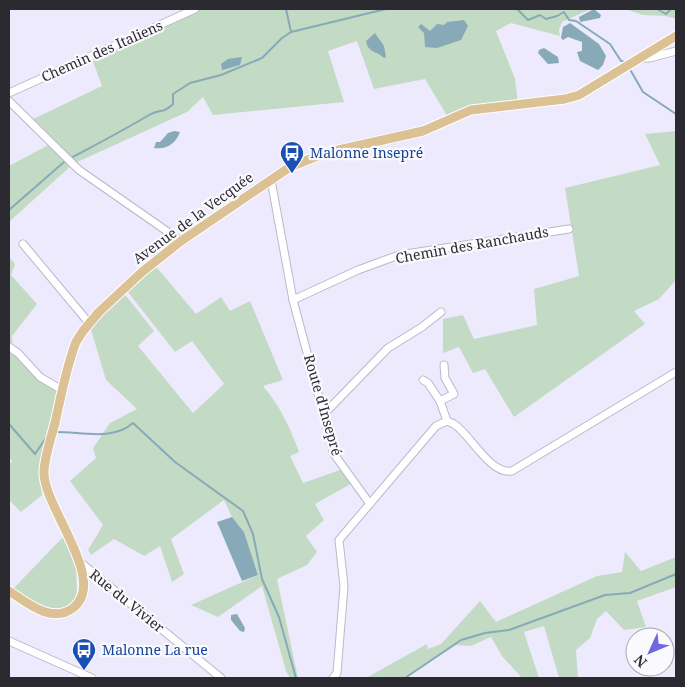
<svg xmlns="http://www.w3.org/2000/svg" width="685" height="687" font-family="'Noto Serif',serif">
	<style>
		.green { fill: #c3dbc4 }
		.water { fill: #88a9b7 }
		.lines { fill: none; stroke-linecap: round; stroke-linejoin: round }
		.stream { stroke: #88a9b7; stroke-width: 2 }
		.minor-casing { stroke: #bcb7ca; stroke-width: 9 }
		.major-casing { stroke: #fff; stroke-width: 11 }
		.minor { stroke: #fff; stroke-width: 7 }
		.major { stroke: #dcc195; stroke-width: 9 }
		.labels { text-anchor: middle; stroke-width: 4.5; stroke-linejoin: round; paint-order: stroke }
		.street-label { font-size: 14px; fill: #2c2a31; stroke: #fafafe }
		.transit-label { font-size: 14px; fill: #164399; stroke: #fafafe; text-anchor: start }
	</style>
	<rect width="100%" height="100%" fill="#eeeafe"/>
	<g class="green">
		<path d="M187 9H591L562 22 559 30 560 36 511 23 496 31 515 79 518 104 449 119 425 79 374 89 357 41 328 51 344 102 213 115 203 97 187 112 73 164 9 222V166L52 143 29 121 102 86 91 56 188 12Z"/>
		<path d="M610 9H676V19L666 16 643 15 628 10Z"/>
		<path d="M676 131V280L659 299 634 311 645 324 514 417 485 369 473 373 459 347 443 353V319L463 315 474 339 537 325 534 289 579 276 565 188 660 165 645 134Z"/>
		<path d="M9 257 15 264 11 275 37 304 12 336 13 350 40 377 62 390 39 468 42 495 21 512 9 500V465L12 461 9 458Z"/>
		<path d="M153 263 196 314 221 297 230 311 250 301 283 380 263 386C280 406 290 427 299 452L290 456 303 483 343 469 354 482 315 504 324 520 306 536 317 552 307 565 277 579 298 678H290L286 671 262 586 218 617 191 605 258 575 244 532 232 517 224 500 171 539 184 574 172 582 160 546 144 556 114 539 91 555 88 550 103 525 70 481 96 458 93 448 110 423 137 409 106 380 89 323 123 292 154 331 138 346 193 413 224 384 192 341 175 352 124 287Z"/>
		<path d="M65 535 76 564 77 597 65 610 50 611 12 590Z"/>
		<path d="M625 552 641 571 676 557V587L637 601 646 627 624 630 606 611 597 619 590 638 576 650 578 678H559L544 626 524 632 539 678H522L502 656 491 637 471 646 456 645 406 678H366L427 644 428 649 441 644 480 601 496 622 597 576 622 572Z"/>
	</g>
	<g class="water">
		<path d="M594 9 601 15 600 18 580 22 579 17Z"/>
		<path d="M464 20 468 26 461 40 437 48 425 47 424 33 418 27 421 24 430 31 437 24 444 25 447 22Z"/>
		<path d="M570 23 599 44 606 56 603 65 598 70 580 61 577 52 582 51V42L568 37 563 40 561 38 563 27Z"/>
		<path d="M375 33 384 46 386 57 384 58C377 51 368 53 366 41Z"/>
		<path d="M544 48 558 57 559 63 548 64 538 53 539 50Z"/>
		<path d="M242 57 240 65 222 70 221 64 228 59Z"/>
		<path d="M174 131 180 132C176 143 167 150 154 148L156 142H160L168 133Z"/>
		<path d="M232 517 244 532 258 575 242 581 217 522Z"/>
		<path d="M237 614 245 628 244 632 240 631 231 620V615Z"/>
	</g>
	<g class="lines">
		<g class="stream">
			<path d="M286 9 291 32"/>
			<path d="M517 9 528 20 540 15 546 19 557 16 564 12 569 20 576 21 610 44 621 61 625 62"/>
			<path d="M657 9 666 14 671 9"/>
			<path d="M631 71 643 92 676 114"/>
			<path d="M73 157C99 143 124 130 149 115 159 109 163 114 173 104V94L190 83 221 75 262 58 282 38 291 32 386 9"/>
			<path d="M9 210 64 162"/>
			<path d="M9 424 35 454 48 435"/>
			<path d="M57 432C82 432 113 441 133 423L175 462 243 511 253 534 262 579 279 617 296 678"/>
			<path d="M405 678 461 640 485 633 509 630 605 595 630 593 676 574"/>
		</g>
		<g class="minor-casing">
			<g id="minor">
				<path d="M642 58H650L676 51"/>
				<path d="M9 93 195 9"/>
				<path d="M9 101 79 170 181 241"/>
				<path d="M271 180 293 300 334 454 370 504"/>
				<path d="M23 244 89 323"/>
				<path d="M293 300 358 270 399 255 569 229"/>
				<path d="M9 347 18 353 40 377 62 390"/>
				<path d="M444 365 445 378 454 394 440 401 447 421"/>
				<path d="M423 380 428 383 440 401"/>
				<path d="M323 415 388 348 422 327 441 312"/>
				<path d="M80 562 221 678"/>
				<path d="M9 641 92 678"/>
				<path d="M333 678 337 673 344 586 339 540 436 426 447 421 454 424C471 435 490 475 512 471L676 372"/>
			</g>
		</g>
		<g class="major-casing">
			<path id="major" d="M9 591C27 603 52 624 73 608 109 580 42 506 44 471 45 455 51 438 55 423 61 396 66 368 76 342L83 331 99 312 142 272 181 241 290 167 325 153 423 131 471 110 565 99 579 95 676 36"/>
		</g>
		<use href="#minor" class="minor"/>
		<use href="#major" class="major"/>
	</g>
	<defs>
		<g id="bus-pin" transform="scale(1.25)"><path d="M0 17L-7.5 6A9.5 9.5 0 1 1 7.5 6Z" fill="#1a4fb4" stroke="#fafafe"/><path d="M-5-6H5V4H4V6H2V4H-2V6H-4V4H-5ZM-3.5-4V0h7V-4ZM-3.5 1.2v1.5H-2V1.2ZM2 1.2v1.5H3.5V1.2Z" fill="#fff"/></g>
	</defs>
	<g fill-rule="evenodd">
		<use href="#bus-pin" x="292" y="153"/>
		<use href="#bus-pin" x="84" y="650"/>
	</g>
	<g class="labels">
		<g class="street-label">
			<text transform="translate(102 51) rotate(-24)" y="5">Chemin des Italiens</text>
			<text transform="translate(193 218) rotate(-36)" y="5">Avenue de la Vecquée</text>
			<text transform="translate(472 245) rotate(-10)" y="5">Chemin des Ranchauds</text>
			<text transform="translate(323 405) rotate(74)" y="5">Route d'Insepré</text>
			<text transform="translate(127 601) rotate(39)" y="5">Rue du Vivier</text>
		</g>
		<g class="transit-label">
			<text x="310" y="158">Malonne Insepré</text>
			<text x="102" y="655">Malonne La rue</text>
		</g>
	</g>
	<rect width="685" height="687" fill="none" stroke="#2c2a31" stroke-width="20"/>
	<g transform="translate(650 652) rotate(226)"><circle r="24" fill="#fafafe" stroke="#a8a7ac"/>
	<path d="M0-4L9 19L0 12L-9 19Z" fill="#7266e1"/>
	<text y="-8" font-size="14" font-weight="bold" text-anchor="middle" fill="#2c2a31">N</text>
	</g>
</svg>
